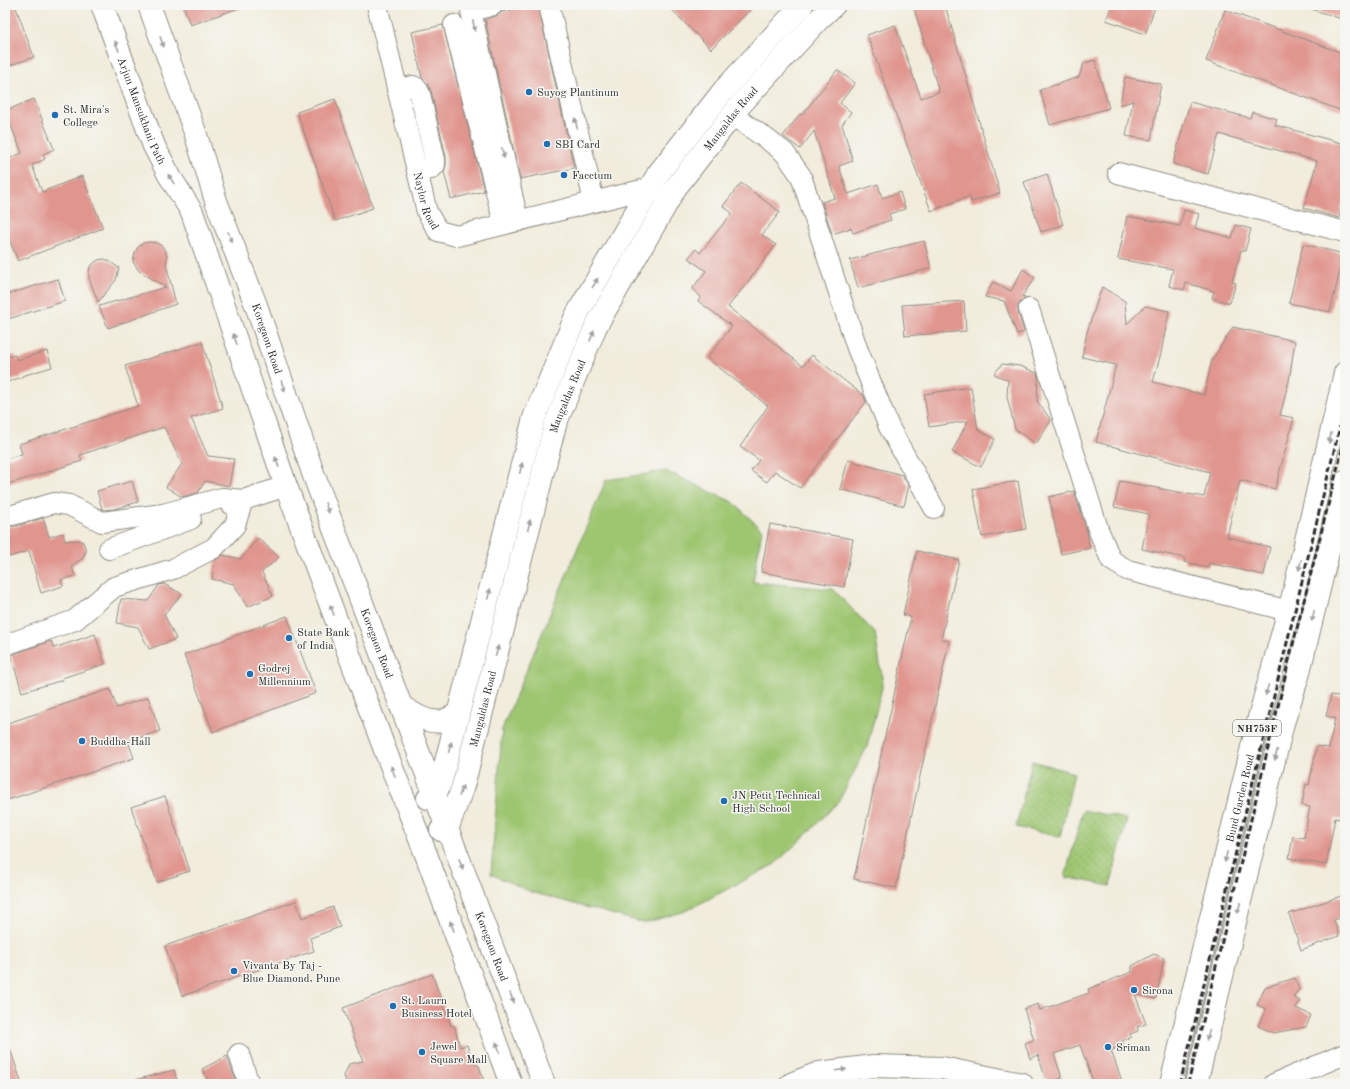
<svg xmlns="http://www.w3.org/2000/svg" width="1350" height="1089" font-family="'Old Standard TT',serif">
	<style>
		.green { fill: #9ec671; stroke: #64784e }
		.garden { fill: url(#garden-dots); stroke: #64784e }
		.building { fill: #e0958e }
		.lines { fill: none; stroke-linecap: round; stroke-linejoin: round }
		.minor-casing { stroke: #8e8c83; stroke-width: 22 }
		.major-casing { stroke: #8e8c83; stroke-width: 24 }
		.highway-casing { stroke: #8e8c83; stroke-width: 24 }
		.minor { stroke: #fff; stroke-width: 20 }
		.major { stroke: #fff; stroke-width: 22 }
		.highway { stroke: #fff; stroke-width: 22 }
		.rail { stroke: #2b2b2b; stroke-width: 3; stroke-dasharray: 6 3; stroke-linecap: butt }
		.oneway { fill: #a0a0a0 }
		.poi-dot { fill: #1f6fb2; stroke: #f6f6f2; stroke-width: 1.5 }
		.labels { text-anchor: middle; stroke-width: 3; stroke-linejoin: round; paint-order: stroke }
		.shield { fill: #f6f6f2; stroke: #686867; stroke-width: 1 }
		.shield-label { font-size: 10px; font-weight: bold; fill: #2b2b2b }
		.poi-label { font-size: 11px; fill: #2b2b2b; stroke: #f6f6f2; text-anchor: start }
		.street-label { font-size: 11px; fill: #2b2b2b; stroke: #f6f6f2 }
	</style>
	<defs>
		<pattern id="garden-dots" width="8" height="8" patternUnits="userSpaceOnUse"><rect width="8" height="8" fill="#9ec671"/><path d="M2 2h.1M6 6h.1" fill="none" stroke="#88aa62" stroke-width="1.8" stroke-linecap="round"/></pattern>
	</defs>
	<rect width="100%" height="100%" fill="#f6f6f2"/>
	<filter id="ink" filterUnits="userSpaceOnUse"><feTurbulence type="fractalNoise" baseFrequency=".025" numOctaves="2"/><feDisplacementMap in="SourceGraphic" scale="8" xChannelSelector="R" yChannelSelector="G"/><feConvolveMatrix kernelMatrix="1 2 1 2 8 2 1 2 1" color-interpolation-filters="sRGB"/></filter>
	<filter id="wash" filterUnits="userSpaceOnUse"><feTurbulence type="fractalNoise" baseFrequency=".012" numOctaves="4" result="noise"/><feDisplacementMap in="SourceGraphic" scale="16" xChannelSelector="R" yChannelSelector="G"/><feGaussianBlur stdDeviation="0.9" result="paint"/><feColorMatrix in="noise" values="0 0 0 0 0 0 0 0 0 0 0 0 0 0 0 0 0 1.4 0 .05"/><feComposite in="paint" operator="in"/></filter>
	<g filter="url(#wash)">
		<rect width="100%" height="100%" fill="#f1ecdb"/>
		<path class="green" d="M666 471 733 502 762 530 753 582 833 589 875 633 883 684 867 747 839 801 810 831 775 864 703 902 683 912 644 923 531 892 491 874 502 729 606 480Z"/>
		<g class="garden">
			<path d="M1032 761 1074 773 1060 837 1016 827Z"/>
			<path d="M1083 810 1127 819 1110 886 1065 877Z"/>
		</g>
		<g id="blocks">
			<g class="building">
				<path d="M5 5H15L34 57 5 67Z"/>
				<path d="M183 5H242V7L190 25Z"/>
				<path d="M533 5H538L574 168 520 179 485 19 496 16 502 12Z"/>
				<path d="M667 5H755L711 49Z"/>
				<path d="M913 5H945L1000 193 971 202 970 196 931 211 867 35 895 25 921 98 939 92Z"/>
				<path d="M1112 5H1156L1145 34 1106 20Z"/>
				<path d="M1306 5H1345V20L1305 7Z"/>
				<path d="M1225 10 1345 54V112L1206 61Z"/>
				<path d="M443 25 484 191 451 199 444 172 446 165V157L431 91 427 83 422 78 412 32Z"/>
				<path d="M1095 60 1109 108 1050 125 1040 90 1079 77 1084 63Z"/>
				<path d="M837 70 855 83 840 103 851 112 842 125 853 161 839 166 848 194 878 184 882 198 900 192 905 209 889 214 891 220 853 233 851 228 832 234 822 202 835 198 814 131 800 149 783 136 800 114 802 115Z"/>
				<path d="M1125 77 1161 84 1151 140 1126 136 1133 101 1120 105Z"/>
				<path d="M34 99 54 149 43 154 45 159 32 165 42 192 82 176 103 228 18 261 5 229V160L22 153 5 111Z"/>
				<path d="M335 99 373 208 335 221 297 112Z"/>
				<path d="M1190 102 1250 118 1252 112 1277 119 1275 125 1345 144V195L1339 218 1304 208 1317 161 1219 134 1208 174 1173 164Z"/>
				<path d="M1047 174 1063 225 1041 232 1024 182Z"/>
				<path d="M741 183 780 212 762 235 776 245 728 307 803 366 812 355 864 396 866 402 820 461 800 488 775 471 767 482 751 471 759 460 740 447 768 406 707 358 732 326 698 301 701 297 692 289 706 271 688 258 696 249 700 253 732 213 723 206Z"/>
				<path d="M1184 210 1199 214 1195 228 1232 238 1236 225 1251 229 1245 251 1241 250 1232 282 1236 283 1230 303 1212 298 1214 291 1186 283 1184 290 1169 286 1173 269 1118 259 1127 216 1180 226Z"/>
				<path d="M924 241 931 268 858 288 850 260Z"/>
				<path d="M150 242 156 243 162 246 166 252 167 258 166 264 176 304 108 328 99 306 166 287 139 271 133 262 135 253 138 247 143 243Z"/>
				<path d="M1303 244 1344 254 1330 312 1289 303Z"/>
				<path d="M104 259 109 261 119 268 116 280 98 302 89 278V272L90 267 94 263 98 260Z"/>
				<path d="M1023 269 1035 278 1022 296 1027 298 1021 301 1018 306V312L1024 332 1017 334 1004 301 985 297 993 282 1011 291Z"/>
				<path d="M58 279 65 301 5 320V295Z"/>
				<path d="M1102 287 1125 301 1127 324 1145 306 1169 311 1161 353 1153 382 1204 395 1212 360 1233 327 1295 341 1289 381 1280 415 1294 418 1275 489 1240 480 1227 537 1270 547 1264 575 1209 563 1208 567 1184 562 1185 558 1142 549 1149 514 1114 507 1120 481 1204 497 1210 472 1096 442 1116 365 1082 357 1087 332Z"/>
				<path d="M964 301 966 331 905 336 902 305Z"/>
				<path d="M202 342 223 408 191 418 208 456 234 459 229 486 205 481 198 493 182 497 166 487 182 464 164 427 80 455 82 461 5 485V459L22 454 19 444 138 406 125 366Z"/>
				<path d="M47 351 52 367 22 376V377L5 383V358L15 355 17 360Z"/>
				<path d="M1002 364 1020 366 1037 373 1038 377 1037 401 1051 420 1036 444 1015 429 1007 397 1008 380 994 374Z"/>
				<path d="M971 387 978 430 995 439 981 467 952 452 968 421 929 427 924 394Z"/>
				<path d="M848 460 902 475 909 486 904 506 840 489Z"/>
				<path d="M132 481 138 502 114 509 104 510 102 509 97 491Z"/>
				<path d="M1018 481 1026 529 982 537 973 489Z"/>
				<path d="M1074 491 1087 532 1090 548 1061 554 1049 497Z"/>
				<path d="M43 518 49 537 63 533 65 541 79 540 83 542 86 550 83 558 72 566 75 576 61 580 63 586 41 593 29 551 5 558V526H16Z"/>
				<path d="M770 524 853 539 844 587 761 572Z"/>
				<path d="M258 538 279 557 262 572 273 596 247 607 234 584 212 579 215 560 223 555 241 559Z"/>
				<path d="M917 551 959 560 941 639 949 641 896 888 854 879 911 617 903 615Z"/>
				<path d="M164 584 182 594 164 614 176 639 149 649 138 627 117 623 121 599 148 601 159 585Z"/>
				<path d="M287 616 316 693 213 732 184 655Z"/>
				<path d="M95 634 105 664 62 678 63 680 22 692 11 655 51 641 54 648Z"/>
				<path d="M110 689 117 708 148 697 160 731 128 741 134 758 5 801V724Z"/>
				<path d="M1331 695 1345 697V820L1335 818 1326 865 1289 858 1293 836 1304 838 1310 807 1302 805 1306 784 1309 785 1317 746 1329 748 1335 718 1326 716Z"/>
				<path d="M165 796 190 871 157 882 131 807Z"/>
				<path d="M1341 896 1345 906V916L1334 920 1339 936 1301 950 1289 914Z"/>
				<path d="M296 901 302 918 333 907 340 927 310 938 314 951 182 996 165 946Z"/>
				<path d="M1154 954 1164 958 1156 999 1135 994 1146 1024 1137 1027 1138 1031 1130 1034 1131 1037 1122 1041 1124 1045 1111 1050 1123 1084H1094L1080 1045 1054 1054 1062 1078 1047 1083 1038 1055 1030 1059 1025 1043 1034 1040 1024 1009 1038 1004 1040 1010 1089 993 1088 989 1132 972V966Z"/>
				<path d="M432 974 451 1026 454 1025 460 1047 467 1045 472 1062 479 1066 485 1084H347L344 1076 349 1064 363 1061 343 1008Z"/>
				<path d="M1295 978 1299 989 1293 997 1300 1001 1296 1008 1311 1015 1306 1027 1273 1033 1258 1026 1266 1009 1257 1005 1265 987Z"/>
				<path d="M5 1040H7L22 1084H5Z"/>
				<path d="M227 1056 237 1084H210L202 1069Z"/>
				<path d="M174 1070 178 1084H135V1080Z"/>
			</g>
		</g>
	</g>
	<g filter="url(#ink)">
		<use href="#blocks" fill-opacity="0" stroke="#8e8c83" stroke-width="1"/>
		<g class="lines">
			<g class="minor-casing">
				<g id="minor">
					<path id="s1" d="M377 5 427 212 438 231 457 236 650 188 661 194"/>
					<path d="M493 5 471 11 518 221"/>
					<path d="M549 5 594 202"/>
					<path d="M454 25 504 224"/>
					<path d="M397 89 413 86 417 88 420 94 435 160V165L431 169 417 171"/>
					<path d="M732 115 764 137 784 152 801 176 857 348 889 427 934 508"/>
					<path d="M1118 173 1345 232"/>
					<path d="M1029 309 1098 529 1111 560 1127 570 1289 611"/>
					<path d="M231 504 286 486"/>
					<path d="M109 549 191 519"/>
					<path d="M5 645 75 620 114 587 173 569 214 548 235 525 243 500 222 498 163 514 102 522 69 505 54 503 13 515"/>
					<path d="M239 1054 249 1084"/>
					<path d="M1274 1084 1345 1054"/>
				</g>
			</g>
			<g class="major-casing">
				<g id="major">
					<path id="s2" d="M102 5 154 146 169 175 192 212 286 486 385 750 427 857 511 1084"/>
					<path id="s3" d="M149 5 195 132 216 201 256 305 314 476 544 1084"/>
					<path d="M401 706C413 714 428 724 443 721 448 719 454 716 458 714"/>
					<path d="M428 798 435 795 441 781 534 418 576 316 658 174 724 90 802 5"/>
					<path id="s4" d="M441 830 448 827 463 786 555 425 596 326 676 187 741 104 818 20 834 5"/>
					<path d="M791 1084 819 1073 874 1066 942 1068 1022 1084"/>
				</g>
			</g>
			<g class="highway-casing">
				<g id="highway">
					<path id="s5" d="M1171 1084 1259 718 1294 592 1345 373"/>
					<path d="M1196 1084 1283 723 1298 676 1345 482"/>
				</g>
			</g>
			<use href="#minor" class="minor"/>
			<use href="#major" class="major"/>
			<use href="#highway" class="highway"/>
			<g class="rail">
				<path d="M1180 1084 1247 806 1345 406"/>
				<path d="M1188 1084 1289 660 1345 438"/>
			</g>
		</g>
		<defs><path id="oneway-solid" d="M-6-.8H1V-3.2L6.5 0L1 3.2V.8H-6Z"/></defs>
		<g class="oneway">
			<use href="#oneway-solid" transform="translate(474 26) rotate(77)"/>
			<use href="#oneway-solid" transform="translate(162 42) rotate(70)"/>
			<use href="#oneway-solid" transform="translate(117 46) rotate(-110)"/>
			<use href="#oneway-solid" transform="translate(576 123) rotate(-103)"/>
			<use href="#oneway-solid" transform="translate(503 153) rotate(77)"/>
			<use href="#oneway-solid" transform="translate(171 179) rotate(-122)"/>
			<use href="#oneway-solid" transform="translate(230 237) rotate(69)"/>
			<use href="#oneway-solid" transform="translate(595 283) rotate(-60)"/>
			<use href="#oneway-solid" transform="translate(592 336) rotate(-67)"/>
			<use href="#oneway-solid" transform="translate(235 339) rotate(-109)"/>
			<use href="#oneway-solid" transform="translate(283 386) rotate(71)"/>
			<use href="#oneway-solid" transform="translate(1330 438) rotate(103)"/>
			<use href="#oneway-solid" transform="translate(277 462) rotate(-109)"/>
			<use href="#oneway-solid" transform="translate(521 468) rotate(-76)"/>
			<use href="#oneway-solid" transform="translate(327 508) rotate(69)"/>
			<use href="#oneway-solid" transform="translate(529 525) rotate(-76)"/>
			<use href="#oneway-solid" transform="translate(1300 565) rotate(103)"/>
			<use href="#oneway-solid" transform="translate(489 594) rotate(-76)"/>
			<use href="#oneway-solid" transform="translate(332 610) rotate(-111)"/>
			<use href="#oneway-solid" transform="translate(1313 616) rotate(104)"/>
			<use href="#oneway-solid" transform="translate(497 651) rotate(-76)"/>
			<use href="#oneway-solid" transform="translate(1267 690) rotate(105)"/>
			<use href="#oneway-solid" transform="translate(450 747) rotate(-76)"/>
			<use href="#oneway-solid" transform="translate(1276 755) rotate(103)"/>
			<use href="#oneway-solid" transform="translate(393 771) rotate(-111)"/>
			<use href="#oneway-solid" transform="translate(461 791) rotate(-71)"/>
			<use href="#oneway-solid" transform="translate(1226 857) rotate(103)"/>
			<use href="#oneway-solid" transform="translate(461 864) rotate(69)"/>
			<use href="#oneway-solid" transform="translate(1239 908) rotate(104)"/>
			<use href="#oneway-solid" transform="translate(452 926) rotate(-111)"/>
			<use href="#oneway-solid" transform="translate(512 998) rotate(69)"/>
			<use href="#oneway-solid" transform="translate(1208 1035) rotate(104)"/>
			<use href="#oneway-solid" transform="translate(498 1047) rotate(-110)"/>
			<use href="#oneway-solid" transform="translate(841 1070) rotate(-7)"/>
		</g>
	</g>
	<g class="poi-dot">
		<circle cx="529" cy="92" r="4"/>
		<circle cx="55" cy="115" r="4"/>
		<circle cx="547" cy="144" r="4"/>
		<circle cx="564" cy="175" r="4"/>
		<circle cx="289" cy="638" r="4"/>
		<circle cx="250" cy="674" r="4"/>
		<circle cx="82" cy="741" r="4"/>
		<circle cx="724" cy="801" r="4"/>
		<circle cx="234" cy="971" r="4"/>
		<circle cx="1134" cy="990" r="4"/>
		<circle cx="393" cy="1006" r="4"/>
		<circle cx="1108" cy="1047" r="4"/>
		<circle cx="422" cy="1052" r="4"/>
	</g>
	<g class="labels">
		<rect class="shield" x="1233" y="720" width="48" height="16" rx="3"/>
		<g class="shield-label">
			<text x="1257" y="732">NH753F</text>
		</g>
		<g class="poi-label">
			<text x="537" y="96">Suyog Plantinum</text>
			<text x="63" y="113">St. Mira's<tspan x="63" dy="13">College</tspan></text>
			<text x="555" y="148">SBI Card</text>
			<text x="572" y="179">Facctum</text>
			<text x="297" y="636">State Bank<tspan x="297" dy="13">of India</tspan></text>
			<text x="258" y="672">Godrej<tspan x="258" dy="13">Millennium</tspan></text>
			<text x="90" y="745">Buddha-Hall</text>
			<text x="732" y="799">JN Petit Technical<tspan x="732" dy="13">High School</tspan></text>
			<text x="242" y="969">Vivanta By Taj -<tspan x="242" dy="13">Blue Diamond, Pune</tspan></text>
			<text x="1142" y="994">Sirona</text>
			<text x="401" y="1004">St. Laurn<tspan x="401" dy="13">Business Hotel</tspan></text>
			<text x="430" y="1050">Jewel<tspan x="430" dy="13">Square Mall</tspan></text>
			<text x="1116" y="1051">Sriman</text>
		</g>
		<g class="street-label">
			<text dy="4" stroke="none"><textPath href="#s2" startOffset="113">Arjun Mansukhani Path</textPath></text>
			<text dy="4" stroke="none"><textPath href="#s4" startOffset="779">Mangaldas Road</textPath></text>
			<text dy="4" stroke="none"><textPath href="#s1" startOffset="202">Naylor Road</textPath></text>
			<text dy="4" stroke="none"><textPath href="#s3" startOffset="354">Koregaon Road</textPath></text>
			<text dy="4" stroke="none"><textPath href="#s4" startOffset="455">Mangaldas Road</textPath></text>
			<text dy="4" stroke="none"><textPath href="#s3" startOffset="678">Koregaon Road</textPath></text>
			<text dy="4" stroke="none"><textPath href="#s4" startOffset="131">Mangaldas Road</textPath></text>
			<text dy="4" stroke="none"><textPath href="#s5" startOffset="294">Bund Garden Road</textPath></text>
			<text dy="4" stroke="none"><textPath href="#s3" startOffset="1002">Koregaon Road</textPath></text>
		</g>
	</g>
	<rect width="1350" height="1089" fill="none" stroke="#f6f6f2" stroke-width="20"/>
</svg>
